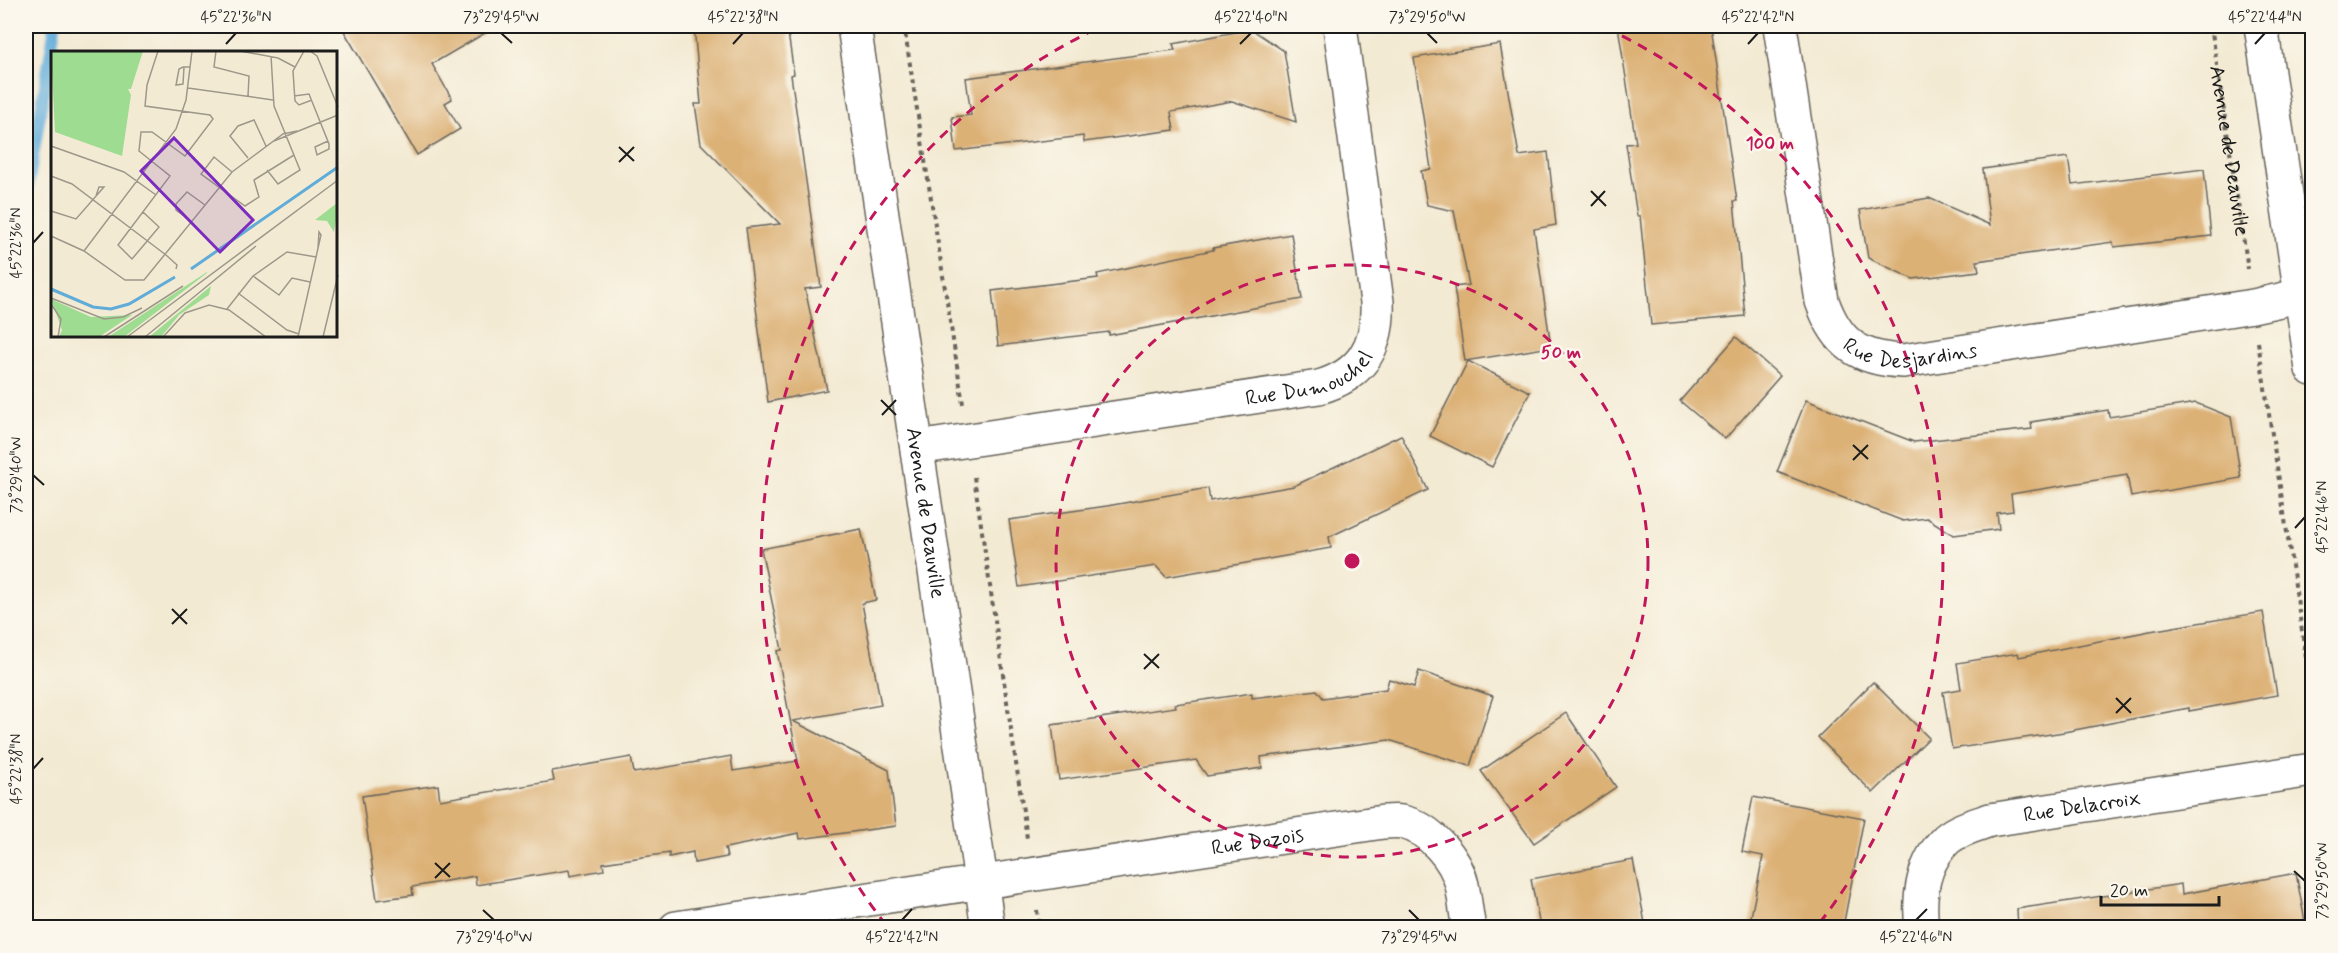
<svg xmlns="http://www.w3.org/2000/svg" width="2338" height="953" font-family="Mynerve,sans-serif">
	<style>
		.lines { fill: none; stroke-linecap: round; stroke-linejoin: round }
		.stream { stroke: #60acd9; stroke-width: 12 }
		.building { fill: #dcb176 }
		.street-casing { stroke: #67645c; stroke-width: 36 }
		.path { stroke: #67645c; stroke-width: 4; stroke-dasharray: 4.5 4.5; stroke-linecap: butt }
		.street { stroke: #fff; stroke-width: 33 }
		.ticks { fill: none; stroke: #1c1c1c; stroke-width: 2 }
		.ring { fill: none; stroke: #c2185b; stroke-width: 3; stroke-dasharray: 10 8 }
		.labels { text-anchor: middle; stroke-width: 5; stroke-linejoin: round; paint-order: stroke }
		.street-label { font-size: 21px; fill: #1c1c1c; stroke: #fbf7ec }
		.inset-river { fill: none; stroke: #60acd9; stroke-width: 3 }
		.inset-road { fill: none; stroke: #9d988a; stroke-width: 1.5 }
		.view { fill: #7b2cbf; fill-opacity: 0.15; stroke: #7b2cbf; stroke-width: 3 }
		.inset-edge { fill: none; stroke: #1c1c1c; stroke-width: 3 }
		.centre { fill: #c2185b; stroke: #fbf7ec; stroke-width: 3 }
		.ring-label { font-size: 18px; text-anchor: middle; font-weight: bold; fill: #c2185b; stroke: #fbf7ec; stroke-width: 5; stroke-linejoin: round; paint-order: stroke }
		.neatline { fill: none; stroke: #1c1c1c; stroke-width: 2 }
		.ticks-label { font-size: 15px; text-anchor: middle; fill: #1c1c1c }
	</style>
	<rect width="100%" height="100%" fill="#fbf7ec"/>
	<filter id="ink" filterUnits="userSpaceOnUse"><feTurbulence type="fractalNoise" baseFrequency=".0167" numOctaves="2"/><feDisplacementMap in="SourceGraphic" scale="12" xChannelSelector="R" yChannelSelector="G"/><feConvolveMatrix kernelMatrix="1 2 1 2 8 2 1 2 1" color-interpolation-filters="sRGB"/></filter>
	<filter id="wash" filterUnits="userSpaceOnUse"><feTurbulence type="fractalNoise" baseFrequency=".008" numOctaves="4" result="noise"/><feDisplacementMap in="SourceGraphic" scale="24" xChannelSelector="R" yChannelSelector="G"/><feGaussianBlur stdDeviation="1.35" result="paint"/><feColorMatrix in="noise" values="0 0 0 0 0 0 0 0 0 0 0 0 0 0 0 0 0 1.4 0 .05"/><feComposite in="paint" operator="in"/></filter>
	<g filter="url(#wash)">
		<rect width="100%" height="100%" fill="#f3ead3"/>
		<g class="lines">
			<path class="stream" d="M26 198 55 26"/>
		</g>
		<g id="blocks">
			<g class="building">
				<path d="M341 26H497L432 64 452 99 445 103 460 129 417 155Z"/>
				<path d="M694 26H787L794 74 791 75 821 287 805 289 827 390 768 402 746 228 780 224 701 144 695 104H701Z"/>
				<path d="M1618 26H1711L1737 201H1734L1745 316 1651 325 1640 216H1637L1626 144 1636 143Z"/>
				<path d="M1251 29 1284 51 1296 122 1232 101 1171 112 1174 130 1084 142 1083 136 956 151 952 117 971 115 966 78 1175 50 1173 44Z"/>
				<path d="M1500 44 1519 156 1548 152 1556 225 1534 229 1551 347 1465 361 1454 287 1469 285 1454 211 1427 205 1421 171 1431 169 1414 58Z"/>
				<path d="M2068 157 2072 185 2204 169 2211 236 2114 247 2113 242 1977 261 1979 271 1913 279 1868 258 1860 210 1929 198 1990 225 1983 169Z"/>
				<path d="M1291 234 1302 299 1109 335V332L998 346 992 291 1098 278 1097 274 1213 250V248Z"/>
				<path d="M1736 337 1780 376 1725 439 1680 401Z"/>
				<path d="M1468 361 1530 392 1492 467 1430 436Z"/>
				<path d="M1806 400 1914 442 2032 429 2031 422 2108 410 2109 417 2196 403 2231 417 2241 478 2131 497 2127 475 2011 494 2013 511 1997 513 1999 529 1954 535 1927 518 1903 521 1777 472Z"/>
				<path d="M1401 435 1428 490 1329 537 1331 548 1166 577 1156 566 1019 587 1009 520 1107 506 1208 488 1210 501 1294 486Z"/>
				<path d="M861 529 876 600 862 603 881 705 793 721 889 770 896 826 800 839 799 833 725 848 727 857 694 863 693 852 669 857V853L603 863 604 870 570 876 569 870 476 885 475 876 412 887 413 895 377 900 362 796 438 785 440 800 554 781 552 771 631 757 634 773 731 756 733 771 798 761 777 651 782 650 761 549Z"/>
				<path d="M2263 612 2277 695 2189 711V708L2064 732 1952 749 1943 692 1961 689 1957 663 2018 653 2019 657 2150 631Z"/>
				<path d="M1419 671 1493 696 1470 766 1389 740 1261 757 1262 768 1207 776 1196 760 1059 780 1052 725 1176 707 1175 704 1252 693V698L1317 690 1323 698 1386 689 1389 679 1414 687Z"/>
				<path d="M1873 682 1929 738 1873 793 1818 737Z"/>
				<path d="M1566 713 1616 787 1534 843 1481 771Z"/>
				<path d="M1753 797 1864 818 1843 927H1749L1763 856 1742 852Z"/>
				<path d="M1633 860 1645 923 1617 927H1540L1531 879Z"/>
				<path d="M2296 873 2306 927H2018L2017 909 2181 884 2182 894Z"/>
			</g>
		</g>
	</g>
	<g filter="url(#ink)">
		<use href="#blocks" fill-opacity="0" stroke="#67645c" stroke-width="1.5"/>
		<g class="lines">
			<g class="street-casing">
				<g id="street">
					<path id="s2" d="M854 26 988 928"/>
					<path id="s3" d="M1780 26 1822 301C1837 344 1859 359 1903 361L2253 306 2312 293"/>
					<path d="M2261 26 2312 369"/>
					<path id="s4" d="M917 448 1319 387C1362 375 1379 346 1377 302L1340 26"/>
					<path id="s5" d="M676 928 1383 822C1389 822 1396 821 1402 822 1430 828 1456 859 1462 885 1465 899 1466 914 1469 928"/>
					<path id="s6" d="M1922 928C1918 896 1923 862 1947 839 1959 829 1976 825 1990 820L2312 770"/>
				</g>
			</g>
			<g class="path">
				<path d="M904 26 963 404"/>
				<path id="s1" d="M2211 26 2248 269"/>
				<path d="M2258 342 2312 697"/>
				<path d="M974 477 1027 838"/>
				<path d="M1037 910 1039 928"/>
			</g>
			<use href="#street" class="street"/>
		</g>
	</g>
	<path class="ticks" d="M501 33 512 43M1427 33 1437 43M226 44 236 33M733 44 743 33M1240 44 1251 33M1748 44 1758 33M2255 44 2265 33M619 147 634 161M619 162 634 147M1591 191 1606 206M1591 206 1605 191M33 243 43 232M881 400 896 415M882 415 896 400M1853 445 1868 459M1853 460 1868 445M33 475 44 485M2295 528 2305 517M172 609 187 624M172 624 187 609M1144 654 1159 668M1144 669 1159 654M2116 698 2131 713M2116 713 2131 698M33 769 43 758M435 863 450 877M2294 871 2305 881M435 878 450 863M483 910 494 920M1409 910 1419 920M902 920 912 909M1916 920 1927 909"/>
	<g class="ring">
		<circle cx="1352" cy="561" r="296"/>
		<path d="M886 925A591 591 0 0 1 1098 28M1606 28A591 591 0 0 1 1818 925"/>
	</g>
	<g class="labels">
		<g class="street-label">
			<text dy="7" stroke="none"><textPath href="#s1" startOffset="126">Avenue de Deauville</textPath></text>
			<text dy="7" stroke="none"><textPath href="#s3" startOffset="394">Rue Desjardins</textPath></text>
			<text dy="7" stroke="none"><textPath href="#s4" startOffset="400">Rue Dumouchel</textPath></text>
			<text dy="7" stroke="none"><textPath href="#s2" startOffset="492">Avenue de Deauville</textPath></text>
			<text dy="7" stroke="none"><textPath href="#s6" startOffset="236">Rue Delacroix</textPath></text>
			<text dy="7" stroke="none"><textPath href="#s5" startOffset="588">Rue Dozois</textPath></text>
		</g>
	</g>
	<g transform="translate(51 51)">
		<rect width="286" height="286" fill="#f3ead3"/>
		<path d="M0 0H92L80 38H77L80 44 71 105 4 81ZM286 152V163L283 181 276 170 264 169ZM156 222 73 286H57L156 221ZM160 235 158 244 128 264 110 286H98ZM0 248 40 266 81 264 48 286H8L11 279Z" fill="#9ddc91"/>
		<path class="inset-river" d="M140 218 287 116M0 238 42 256 60 258 78 253 124 226"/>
		<path class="inset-road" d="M165 0 163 16 198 25 197 45M189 0 227 7 244 16M253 0 242 20 244 50 248 54 261 49M259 0 266 5 287 56M133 16 132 33 125 34 128 18 132 16H139M137 37 222 49M243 45 258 43 278 93V98L266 104 264 96 277 90M223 90 287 64M0 95 73 121 105 144M197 107 179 85 187 75 203 69 215 95M216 119 227 133 249 119 223 55 220 5M181 121 163 106 150 123 194 155 208 146 203 129 243 104M0 125 21 133 115 204 126 214 125 218M0 160 25 168 53 136H48L45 145M92 161 108 176 81 208 67 194 119 125 88 100 90 81H101L134 105 162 68 159 64 94 55 96 34 107 0M141 171 125 159V153L136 141 154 154M0 185 33 200 74 229H93L181 121 232 83 246 80M33 200 125 78 135 49 141 0M202 225 228 244 241 227 259 231M187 242 236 279 248 283M0 247 53 268 72 266 91 257M0 253 10 268 7 286M176 258 202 225 236 201 265 206M53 286 132 235M76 286 287 129M94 286 205 195M112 286 134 262 158 254 178 259 215 286M247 286 270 184 268 181 267 197M272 286 287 224"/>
		<path class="view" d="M123 87 202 169 169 201 90 120Z"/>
		<rect width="286" height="286" class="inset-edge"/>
	</g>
	<circle cx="1352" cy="561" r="9" class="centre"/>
	<g class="ring-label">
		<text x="1770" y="149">100 m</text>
		<text x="1561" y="358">50 m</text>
	</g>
	<rect width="2338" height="953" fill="none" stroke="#fbf7ec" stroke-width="66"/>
	<path d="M2101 896v9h118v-9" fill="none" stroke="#1c1c1c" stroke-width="3"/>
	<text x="2110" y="896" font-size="18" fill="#1c1c1c" stroke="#fbf7ec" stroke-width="4.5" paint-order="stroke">20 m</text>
	<rect x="33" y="33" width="2272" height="887" class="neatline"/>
	<g class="ticks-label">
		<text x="236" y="22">45°22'36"N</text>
		<text x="501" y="22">73°29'45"W</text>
		<text x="743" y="22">45°22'38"N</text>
		<text x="1251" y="22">45°22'40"N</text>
		<text x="1427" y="22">73°29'50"W</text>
		<text x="1758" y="22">45°22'42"N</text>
		<text x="2265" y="22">45°22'44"N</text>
		<text transform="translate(16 243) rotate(-90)" y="5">45°22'36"N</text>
		<text transform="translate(16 475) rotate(-90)" y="5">73°29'40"W</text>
		<text transform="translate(2322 517) rotate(-90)" y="5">45°22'46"N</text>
		<text transform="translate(16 769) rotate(-90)" y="5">45°22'38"N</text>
		<text transform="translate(2322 881) rotate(-90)" y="5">73°29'50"W</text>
		<text x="494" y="942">73°29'40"W</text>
		<text x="902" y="942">45°22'42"N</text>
		<text x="1419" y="942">73°29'45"W</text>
		<text x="1916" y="942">45°22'46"N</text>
	</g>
</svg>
